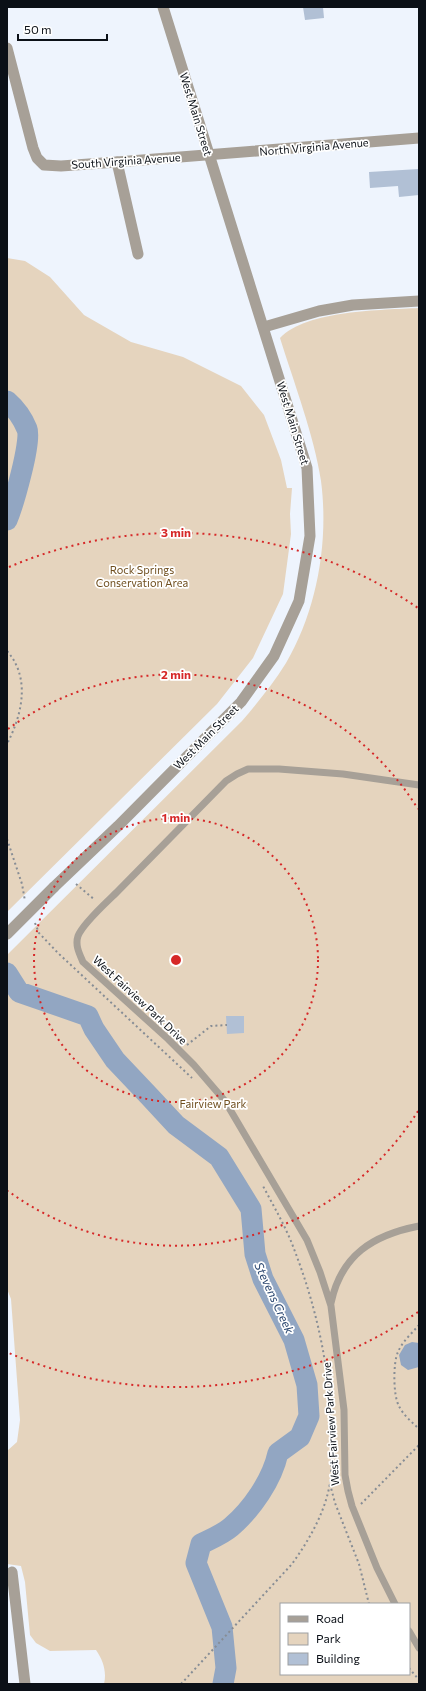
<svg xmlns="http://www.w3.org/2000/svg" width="426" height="1691" font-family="Commissioner,sans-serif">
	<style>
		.green { fill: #e5d4be; fill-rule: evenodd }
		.water { fill: #92a6c2 }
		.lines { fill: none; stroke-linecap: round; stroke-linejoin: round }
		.river { stroke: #92a6c2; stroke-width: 21 }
		.building { fill: #b1c0d5 }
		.path { stroke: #878d95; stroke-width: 2; stroke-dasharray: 2 3; stroke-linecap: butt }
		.service { stroke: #a7a097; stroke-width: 7 }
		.minor { stroke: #a7a097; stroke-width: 11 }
		.tertiary { stroke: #a7a097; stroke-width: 11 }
		.tertiary-bridge { stroke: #a7a097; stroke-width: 11 }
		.ring { fill: none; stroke: #d62828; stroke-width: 2; stroke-dasharray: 2 4 }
		.labels { text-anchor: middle; stroke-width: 3.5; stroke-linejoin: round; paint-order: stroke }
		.street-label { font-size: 11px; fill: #0b1017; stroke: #fff }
		.park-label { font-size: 11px; fill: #6f4e1e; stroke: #fff }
		.water-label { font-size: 12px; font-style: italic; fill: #29456e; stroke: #fff }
		.centre { fill: #d62828; stroke: #fff; stroke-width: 2 }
		.ring-label { font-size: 12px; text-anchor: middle; font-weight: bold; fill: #d62828; stroke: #fff; stroke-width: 3.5; stroke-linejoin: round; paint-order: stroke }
	</style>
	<rect width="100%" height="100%" fill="#eef4fd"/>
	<g class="green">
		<path d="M7 258 25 261 50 277 84 315 131 342 183 357 241 386 264 415 281 460 287 488H292L290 514 291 534 283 594 253 658 217 704 7 912Z"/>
		<path d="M419 308V1684H104C107 1672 103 1660 96 1650L50 1651 36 1643 30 1635 25 1582 21 1566 7 1564V1451L17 1442 20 1420 11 1299 7 1289V955L242 721C258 702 273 684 286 663 317 610 329 542 321 481 314 435 294 383 280 338 307 310 382 310 419 308ZM281 1604H409V1674H281Z"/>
	</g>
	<path class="water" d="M412 1342 419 1343V1367L408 1370 401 1365 399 1355 405 1345Z"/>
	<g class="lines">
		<g class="river">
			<path d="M7 401C15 408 23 419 27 429 32 441 13 506 7 520"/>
			<path d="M7 973 19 992 88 1016 94 1029 115 1060 150 1097 176 1125 219 1157 251 1209 255 1254 263 1279 294 1340 307 1385 309 1416 300 1437 278 1453C272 1480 252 1509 231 1527 223 1534 211 1539 201 1544L196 1563 222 1627 226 1668 223 1684"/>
		</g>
	</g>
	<g class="building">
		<path d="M303 7H323L324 18 305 20Z"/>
		<path d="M419 169V195L399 197 398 186 370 188 369 172Z"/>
		<path d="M226 1016H244V1033L227 1034Z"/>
	</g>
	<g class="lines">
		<g class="path">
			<path d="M7 651C31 678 22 715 7 744"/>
			<path d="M7 839 22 884 25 901"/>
			<path d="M76 884 95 900"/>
			<path d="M35 923 39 933 58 953 192 1078"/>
			<path d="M187 1045 211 1026 227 1025"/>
			<path d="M419 1325C412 1333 402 1342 398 1352 393 1362 393 1396 399 1406 403 1415 412 1422 419 1429"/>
			<path d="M330 1484 335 1503 359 1564 369 1604"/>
			<path d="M361 1504 419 1445"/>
			<path d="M409 1668 419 1680"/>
			<path d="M181 1684 292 1564C309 1540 325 1513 330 1483 332 1470 331 1456 331 1444 332 1377 318 1311 294 1249 286 1227 274 1207 263 1186"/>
		</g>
		<g class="service">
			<path d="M331 1303C341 1255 373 1235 419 1226"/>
			<path d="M395 1604 377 1568 352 1506 348 1491 345 1475 344 1410 331 1306 320 1272 307 1240 225 1101 194 1065 168 1039 83 962C79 953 75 945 78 936 83 923 107 902 117 892 153 855 190 818 226 781L237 774 248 769H279L343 774 419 785"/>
			<path d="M409 1631 419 1648"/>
		</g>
		<g class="minor">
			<path d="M7 48 33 148 37 158 44 165 61 166 117 162 419 138"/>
			<path d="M117 162 138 254"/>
			<path d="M264 327 319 311 353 305 419 301"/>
			<path d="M12 1572 25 1684"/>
		</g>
		<path class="tertiary" d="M54 887 118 826 241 702 274 656 299 601 310 536 307 468 163 7"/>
		<path class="tertiary-bridge" d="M7 934 54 887"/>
	</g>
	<g class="ring">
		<circle cx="176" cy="960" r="142"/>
		<path d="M418 1111A285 285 0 0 1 8 1191M8 729A285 285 0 0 1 418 809"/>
		<path d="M418 1312A427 427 0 0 1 9 1353M9 567A427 427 0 0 1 418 608"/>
	</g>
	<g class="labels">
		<g class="street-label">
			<text transform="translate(196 114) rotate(73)" y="4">West Main Street</text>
			<text transform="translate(314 147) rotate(-5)" y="4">North Virginia Avenue</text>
			<text transform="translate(126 161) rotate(-4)" y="4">South Virginia Avenue</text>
			<text transform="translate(293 423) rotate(73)" y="4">West Main Street</text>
			<text transform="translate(206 737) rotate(-45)" y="4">West Main Street</text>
			<text transform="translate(140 1000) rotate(43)" y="4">West Fairview Park Drive</text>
			<text transform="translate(331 1424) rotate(-94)" y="4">West Fairview Park Drive</text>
		</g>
		<g class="park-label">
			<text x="142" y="574">Rock Springs<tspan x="142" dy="13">Conservation Area</tspan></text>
			<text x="213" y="1108">Fairview Park</text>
		</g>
		<g class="water-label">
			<text transform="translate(274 1298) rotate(65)" y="4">Stevens Creek</text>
		</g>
	</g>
	<circle cx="176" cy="960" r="6" class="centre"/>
	<g class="ring-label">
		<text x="176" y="537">3 min</text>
		<text x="176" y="679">2 min</text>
		<text x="176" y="822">1 min</text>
	</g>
	<rect width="426" height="1691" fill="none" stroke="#0b1017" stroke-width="16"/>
	<rect x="280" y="1603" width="130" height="72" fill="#ffffff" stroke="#9d9fa2"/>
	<rect x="288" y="1616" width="20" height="6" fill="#a7a097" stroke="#9d9fa2"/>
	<text x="316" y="1623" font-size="12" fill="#0b1017">Road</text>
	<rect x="288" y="1633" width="20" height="12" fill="#e5d4be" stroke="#9d9fa2"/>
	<text x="316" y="1643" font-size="12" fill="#0b1017">Park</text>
	<rect x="288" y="1653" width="20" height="12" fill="#b1c0d5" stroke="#9d9fa2"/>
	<text x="316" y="1663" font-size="12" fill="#0b1017">Building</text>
	<path d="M18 34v6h89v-6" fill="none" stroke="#0b1017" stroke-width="2"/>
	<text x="24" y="34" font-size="12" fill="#0b1017" stroke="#ffffff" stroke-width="3" paint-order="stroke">50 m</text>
</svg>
